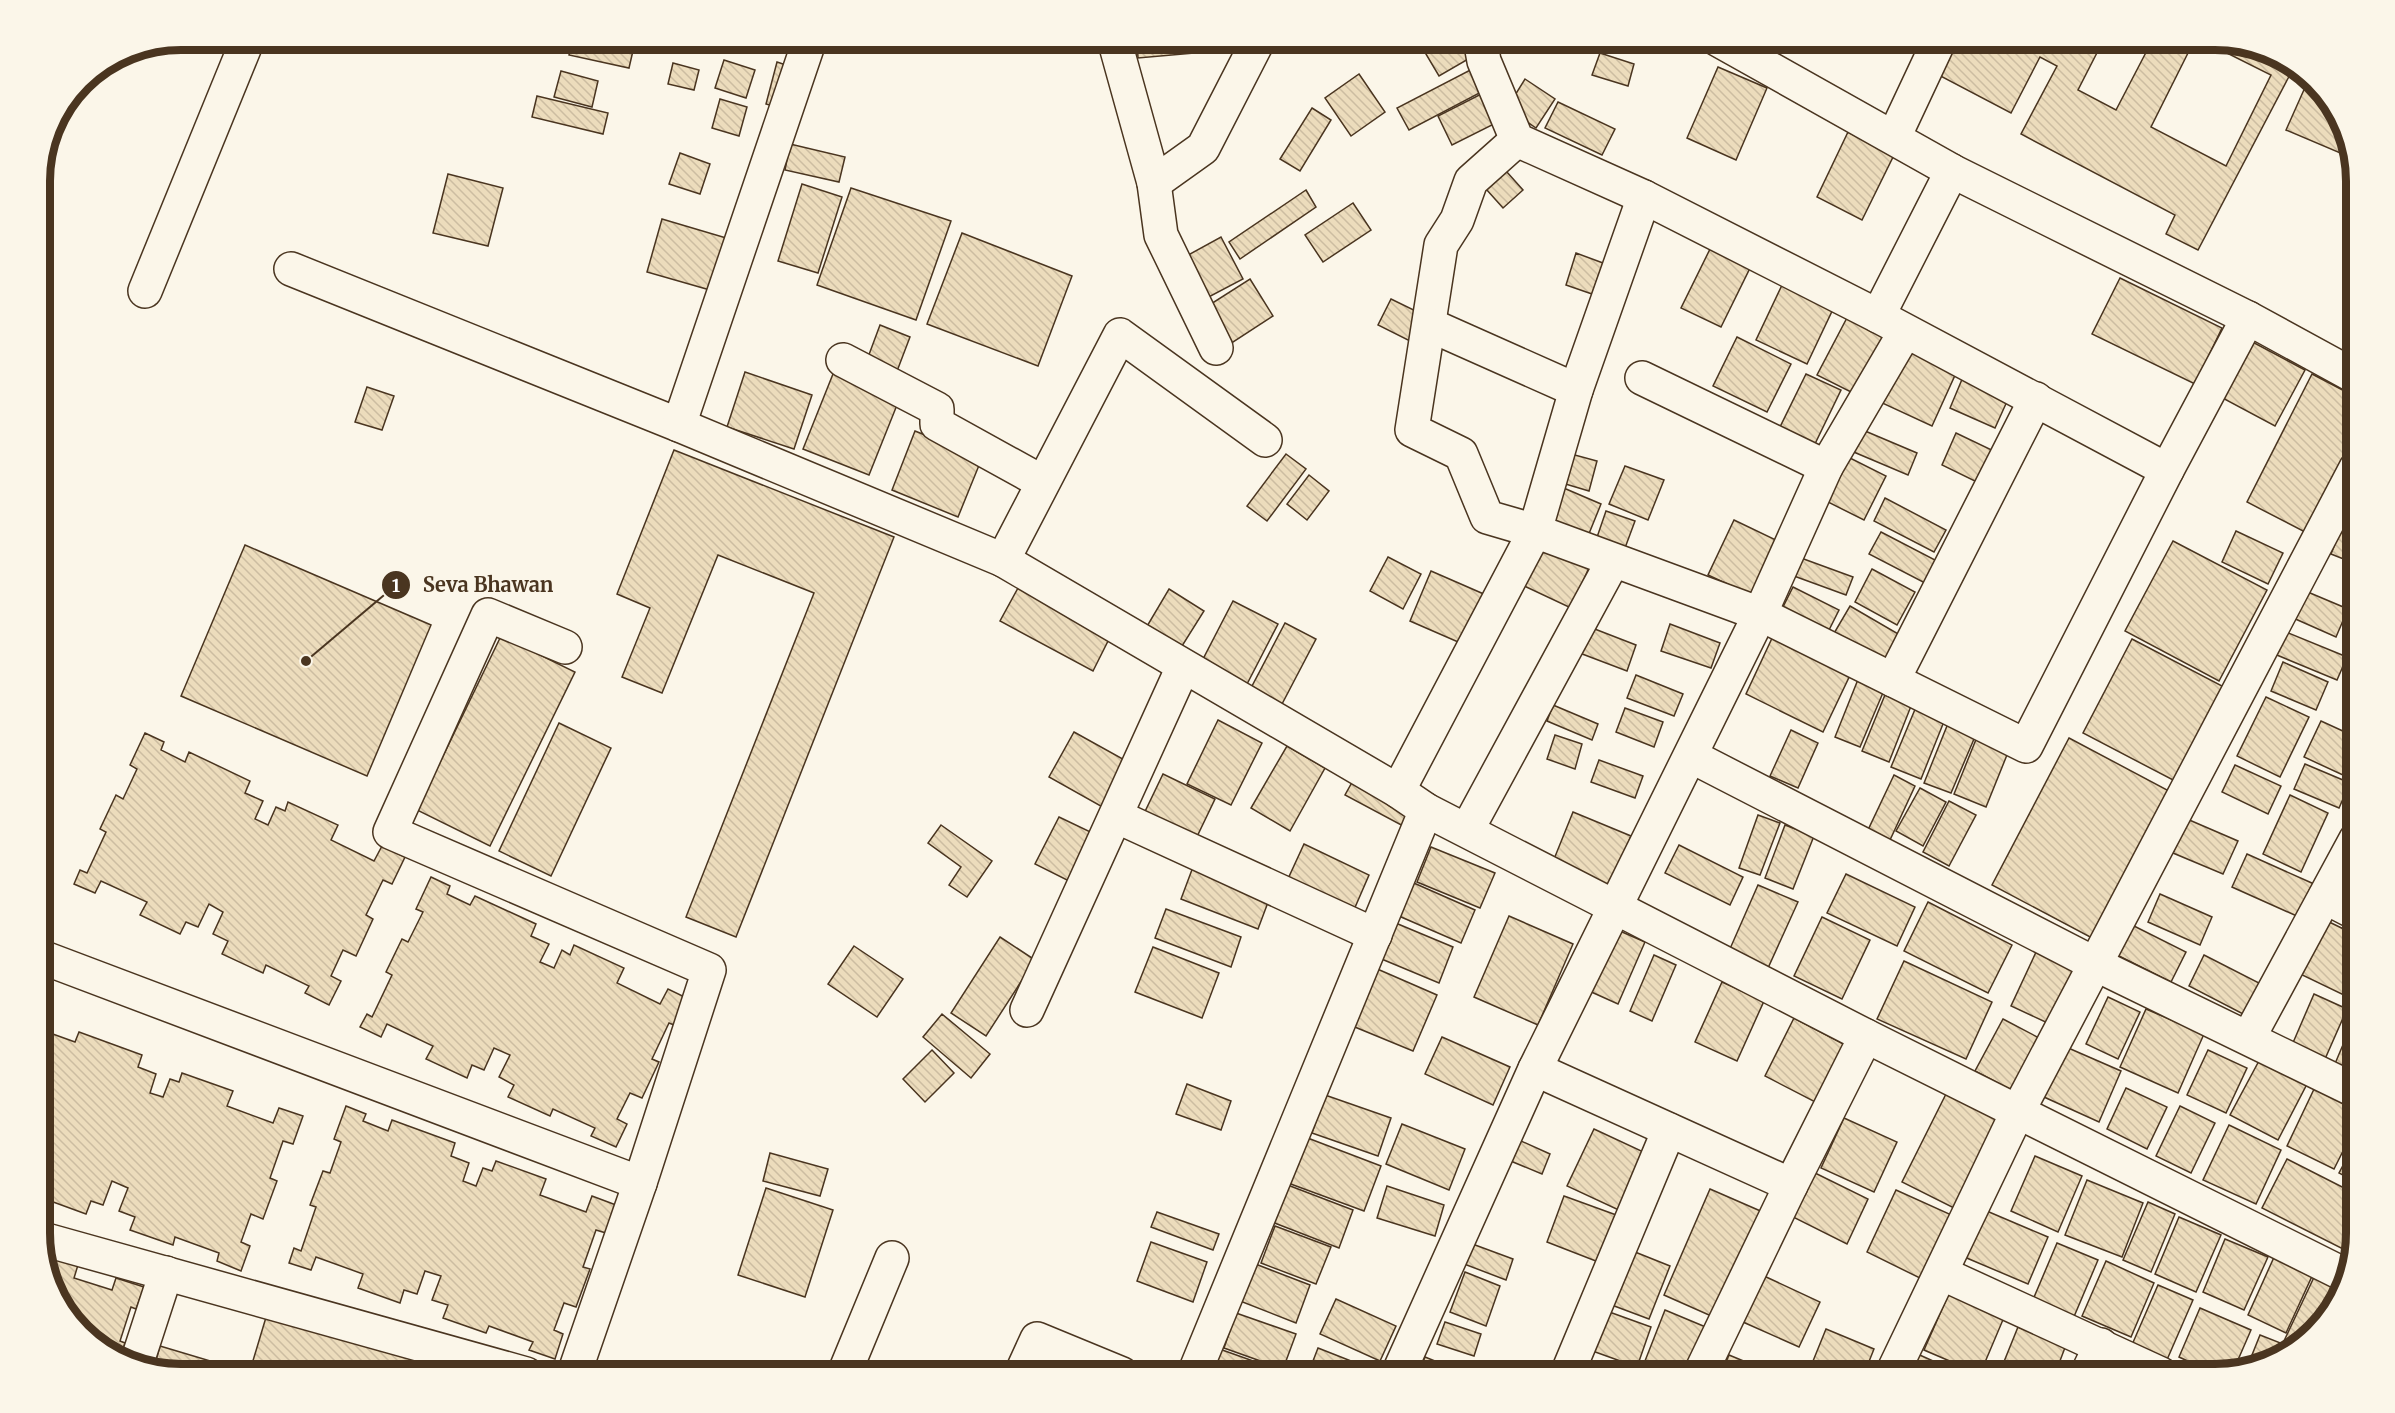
<svg xmlns="http://www.w3.org/2000/svg" width="2395" height="1413" font-family="Merriweather,serif">
	<style>
		.building { fill: url(#building-back-hatch); stroke: #4a3520; stroke-width: 1.5 }
		.lines { fill: none; stroke-linecap: round; stroke-linejoin: round }
		.minor-casing { stroke: #4a3520; stroke-width: 36 }
		.minor { stroke: #fbf6e9; stroke-width: 33 }
		.rim { fill: none; stroke: #4a3520; stroke-width: 8 }
		.leader { fill: none; stroke: #4a3520; stroke-width: 2 }
		.callout-dot { fill: #4a3520; stroke: #fbf6e9; stroke-width: 2 }
		.mark-label { font-size: 18px; text-anchor: middle; font-weight: bold; fill: #fff }
		.callout-label { font-size: 20px; text-anchor: middle; font-weight: bold; fill: #4a3520; stroke: #fbf6e9; stroke-width: 4.5; stroke-linejoin: round; paint-order: stroke }
	</style>
	<defs>
		<pattern id="building-back-hatch" width="6" height="6" patternUnits="userSpaceOnUse" patternTransform="scale(1.5)"><rect width="6" height="6" fill="#ecdcbc"/><path d="M-1 5l2 2M0 0l6 6M5-1l2 2" fill="none" stroke="#ccbda1"/></pattern>
	</defs>
	<rect width="100%" height="100%" fill="#fbf6e9"/>
	<g class="building">
		<path d="M573 39H621L635 42 629 68 569 55Z"/>
		<path d="M1137 39H1227L1228 50 1138 58Z"/>
		<path d="M1417 39H1468L1477 54 1439 76Z"/>
		<path d="M1945 39H2055L2068 45 2070 39H2104L2078 90 2116 110 2153 39H2195L2151 127 2226 166 2271 75 2199 39H2214L2285 58 2294 67 2198 250 2166 234 2175 215 2021 134 2057 66 2040 57 2011 113 1929 70Z"/>
		<path d="M1600 53 1634 64 1628 86 1592 75Z"/>
		<path d="M724 60 755 70 746 98 715 88Z"/>
		<path d="M777 62 795 68 784 109 766 104Z"/>
		<path d="M673 63 699 70 694 90 668 84Z"/>
		<path d="M1478 66 1489 88 1409 130 1397 108Z"/>
		<path d="M1718 67 1767 88 1736 160 1687 138Z"/>
		<path d="M561 71 598 81 592 107 554 97Z"/>
		<path d="M1359 74 1385 112 1351 136 1325 98Z"/>
		<path d="M1525 79 1555 99 1536 128 1507 108Z"/>
		<path d="M2307 83 2313 86 2337 110 2352 158 2286 130Z"/>
		<path d="M1491 89 1506 118 1452 145 1438 116Z"/>
		<path d="M537 96 608 113 603 134 532 117Z"/>
		<path d="M720 99 747 107 739 136 712 128Z"/>
		<path d="M1558 102 1615 129 1602 155 1545 128Z"/>
		<path d="M1312 108 1331 120 1300 171 1280 159Z"/>
		<path d="M1848 132 1894 155 1862 220 1817 197Z"/>
		<path d="M790 144 845 157 839 182 785 170Z"/>
		<path d="M680 153 710 164 700 194 669 184Z"/>
		<path d="M1498 162 1523 190 1503 208 1478 180Z"/>
		<path d="M448 174 503 188 488 246 433 233Z"/>
		<path d="M802 184 842 197 818 273 778 261Z"/>
		<path d="M851 188 951 221 916 320 817 285Z"/>
		<path d="M1306 190 1316 207 1240 259 1229 242Z"/>
		<path d="M1353 203 1371 230 1323 262 1305 235Z"/>
		<path d="M662 219 733 240 717 292 647 272Z"/>
		<path d="M962 233 1072 276 1038 366 927 324Z"/>
		<path d="M1221 237 1243 279 1203 300 1181 259Z"/>
		<path d="M1712 245 1752 264 1721 327 1681 308Z"/>
		<path d="M1576 253 1603 263 1592 294 1566 285Z"/>
		<path d="M2120 278 2222 328 2195 384 2092 334Z"/>
		<path d="M1250 279 1273 316 1227 346 1203 309Z"/>
		<path d="M1783 283 1834 307 1807 364 1756 340Z"/>
		<path d="M1391 299 1422 314 1410 341 1378 325Z"/>
		<path d="M1849 314 1886 333 1855 394 1817 375Z"/>
		<path d="M880 325 910 337 894 379 864 368Z"/>
		<path d="M1737 337 1791 364 1767 412 1713 386Z"/>
		<path d="M2245 338 2305 370 2275 426 2215 394Z"/>
		<path d="M1904 349 1956 373 1932 426 1880 402Z"/>
		<path d="M835 369 901 395 869 475 803 449Z"/>
		<path d="M745 372 812 395 794 449 727 427Z"/>
		<path d="M1806 374 1841 390 1812 450 1777 433Z"/>
		<path d="M2312 374 2356 397V432L2305 532 2247 502Z"/>
		<path d="M1963 377 2009 397 1995 428 1950 408Z"/>
		<path d="M367 387 394 396 382 430 355 422Z"/>
		<path d="M1858 428 1917 453 1908 475 1849 450Z"/>
		<path d="M915 431 982 458 958 517 892 490Z"/>
		<path d="M1956 433 1998 453 1983 485 1942 465Z"/>
		<path d="M674 450 894 537 736 937 686 917 814 593 718 555 662 693 622 677 650 608 617 594Z"/>
		<path d="M1560 451 1597 461 1589 491 1552 480Z"/>
		<path d="M1286 454 1306 469 1267 521 1247 506Z"/>
		<path d="M1842 454 1886 476 1864 520 1820 498Z"/>
		<path d="M1625 466 1664 480 1648 520 1609 504Z"/>
		<path d="M1309 475 1329 491 1307 520 1287 504Z"/>
		<path d="M1559 486 1601 504 1586 541 1544 523Z"/>
		<path d="M1885 498 1946 530 1934 552 1874 521Z"/>
		<path d="M1606 511 1635 521 1622 556 1594 546Z"/>
		<path d="M1734 520 1778 541 1753 596 1708 575Z"/>
		<path d="M2236 531 2283 553 2268 584 2222 562Z"/>
		<path d="M2340 531 2356 537V564L2331 554Z"/>
		<path d="M1881 532 1937 561 1925 583 1869 554Z"/>
		<path d="M1540 538 1592 561 1571 608 1520 584Z"/>
		<path d="M2173 541 2267 590 2219 681 2125 631Z"/>
		<path d="M245 545 431 625 367 776 181 696Z"/>
		<path d="M1388 557 1421 574 1403 609 1370 591Z"/>
		<path d="M1801 558 1853 577 1846 595 1794 576Z"/>
		<path d="M1872 569 1915 592 1897 625 1855 602Z"/>
		<path d="M1431 571 1486 595 1465 645 1410 621Z"/>
		<path d="M1793 587 1839 610 1829 630 1783 607Z"/>
		<path d="M1018 588 1110 637 1093 671 1000 621Z"/>
		<path d="M1169 589 1204 611 1177 654 1143 633Z"/>
		<path d="M2303 590 2348 609 2336 637 2291 617Z"/>
		<path d="M1233 601 1278 624 1246 686 1201 663Z"/>
		<path d="M1850 606 1900 635 1883 664 1833 635Z"/>
		<path d="M1285 623 1316 639 1282 704 1251 688Z"/>
		<path d="M1670 624 1720 643 1711 668 1661 651Z"/>
		<path d="M1587 626 1636 645 1627 671 1577 652Z"/>
		<path d="M2281 630 2347 657 2337 680 2272 653Z"/>
		<path d="M1774 634 1852 671 1823 732 1746 694Z"/>
		<path d="M501 636 575 672 490 846 417 810Z"/>
		<path d="M2132 639 2224 687 2175 781 2083 733Z"/>
		<path d="M2283 662 2328 682 2316 710 2271 691Z"/>
		<path d="M1636 675 1683 694 1674 716 1627 698Z"/>
		<path d="M1859 677 1885 688 1860 747 1835 737Z"/>
		<path d="M1887 690 1913 701 1889 762 1862 751Z"/>
		<path d="M2266 697 2309 717 2280 777 2237 756Z"/>
		<path d="M1553 705 1598 724 1592 740 1547 721Z"/>
		<path d="M1916 707 1945 719 1921 779 1891 767Z"/>
		<path d="M1625 708 1663 722 1654 747 1616 732Z"/>
		<path d="M1218 720 1262 743 1231 805 1187 784Z"/>
		<path d="M1949 721 1977 732 1951 793 1924 783Z"/>
		<path d="M2321 721 2356 737V781L2304 757Z"/>
		<path d="M559 723 611 748 551 876 499 851Z"/>
		<path d="M1791 730 1818 743 1798 788 1770 776Z"/>
		<path d="M1074 732 1130 763 1106 809 1049 777Z"/>
		<path d="M1979 732 2011 745 1986 807 1954 794Z"/>
		<path d="M145 733 164 742 161 750 185 762 189 752 250 781 245 793 263 801 255 819 268 825 276 807 285 811 288 802 338 825 331 840 374 861 382 846 405 857 392 884 383 880 366 915 373 919 356 956 343 950 331 976 341 981 329 1005 305 993 309 986 266 965 263 973 222 954 228 941 213 934 223 912 209 904 198 927 186 922 180 934 140 915 147 902 101 881 95 893 74 884 80 870 87 873 106 832 100 829 116 795 123 799 137 769 130 765Z"/>
		<path d="M1555 735 1582 744 1575 769 1547 759Z"/>
		<path d="M2069 738 2169 791 2092 938 1992 885Z"/>
		<path d="M1287 746 1325 768 1290 831 1251 808Z"/>
		<path d="M1599 760 1643 776 1635 798 1591 782Z"/>
		<path d="M2305 764 2350 783 2339 808 2294 789Z"/>
		<path d="M2235 765 2281 786 2268 814 2222 792Z"/>
		<path d="M1163 774 1215 799 1192 847 1140 822Z"/>
		<path d="M1894 775 1915 786 1890 840 1868 830Z"/>
		<path d="M1355 777 1415 809 1405 827 1345 795Z"/>
		<path d="M1920 788 1946 802 1923 846 1896 831Z"/>
		<path d="M2290 795 2328 813 2301 872 2263 854Z"/>
		<path d="M1949 801 1976 815 1949 866 1923 852Z"/>
		<path d="M1573 812 1631 836 1607 893 1550 869Z"/>
		<path d="M1758 815 1780 823 1760 875 1739 868Z"/>
		<path d="M1059 817 1101 837 1077 885 1035 864Z"/>
		<path d="M2187 819 2238 841 2223 874 2173 853Z"/>
		<path d="M941 825 992 861 967 897 949 885 961 867 928 843Z"/>
		<path d="M1785 825 1814 836 1793 889 1765 878Z"/>
		<path d="M1304 844 1369 875 1353 912 1287 881Z"/>
		<path d="M1679 845 1743 877 1730 905 1665 873Z"/>
		<path d="M1431 847 1495 873 1480 908 1417 882Z"/>
		<path d="M2247 854 2314 884 2299 917 2232 887Z"/>
		<path d="M1193 867 1270 897 1258 929 1181 899Z"/>
		<path d="M1846 874 1915 907 1897 946 1827 913Z"/>
		<path d="M431 877 450 886 447 894 470 905 475 896 536 924 531 936 549 944 540 962 554 968 562 950 570 955 574 945 624 968 617 983 660 1004 668 989 691 1000 679 1027 669 1023 652 1059 659 1062 642 1098 630 1093 617 1119 627 1124 616 1147 591 1136 595 1128 553 1109 550 1116 508 1097 514 1085 499 1077 510 1055 494 1048 484 1070 472 1065 467 1078 426 1059 433 1046 387 1024 381 1037 360 1027 367 1014 372 1017 392 975 386 972 402 939 408 942 423 912 416 909Z"/>
		<path d="M1407 880 1475 910 1461 943 1392 913Z"/>
		<path d="M1758 885 1798 902 1768 968 1729 951Z"/>
		<path d="M2160 894 2212 917 2200 945 2148 922Z"/>
		<path d="M1928 902 2012 945 1988 993 1904 951Z"/>
		<path d="M1166 909 1241 937 1231 967 1155 938Z"/>
		<path d="M1509 916 1573 944 1538 1025 1474 997Z"/>
		<path d="M1822 917 1870 940 1842 999 1794 976Z"/>
		<path d="M1386 919 1453 947 1439 983 1372 955Z"/>
		<path d="M2323 919 2356 935V981L2348 997 2296 972Z"/>
		<path d="M2132 925 2186 952 2171 982 2117 955Z"/>
		<path d="M1613 928 1645 942 1618 1004 1587 990Z"/>
		<path d="M1000 937 1035 960 986 1036 951 1013Z"/>
		<path d="M854 946 903 979 877 1017 828 984Z"/>
		<path d="M1153 947 1219 973 1202 1018 1135 992Z"/>
		<path d="M2037 950 2078 970 2052 1025 2011 1006Z"/>
		<path d="M1654 955 1676 965 1652 1021 1630 1011Z"/>
		<path d="M2204 955 2261 984 2245 1015 2189 986Z"/>
		<path d="M1904 961 1992 1002 1966 1059 1877 1019Z"/>
		<path d="M1375 968 1437 995 1413 1051 1350 1025Z"/>
		<path d="M1722 982 1764 1001 1737 1061 1695 1042Z"/>
		<path d="M2314 994 2347 1009 2325 1059 2292 1045Z"/>
		<path d="M2108 997 2140 1012 2118 1059 2086 1044Z"/>
		<path d="M2146 1009 2204 1034 2178 1093 2120 1067Z"/>
		<path d="M942 1014 990 1054 971 1078 923 1037Z"/>
		<path d="M2356 1014V1075L2334 1066Z"/>
		<path d="M1794 1018 1851 1048 1823 1106 1765 1076Z"/>
		<path d="M2003 1019 2043 1040 2015 1092 1975 1071Z"/>
		<path d="M39 1020 53 1025 50 1033 75 1042 79 1032 142 1055 138 1067 156 1074 150 1093 163 1097 170 1079 179 1082 182 1073 233 1091 227 1106 273 1123 279 1108 303 1116 293 1144 283 1141 270 1178 277 1181 263 1219 251 1214 241 1242 250 1246 241 1271 217 1261 219 1253 175 1237 173 1245 130 1230 135 1217 119 1211 128 1188 112 1181 103 1205 91 1201 86 1214 45 1199 50 1186 39 1182Z"/>
		<path d="M1442 1037 1510 1067 1493 1105 1425 1074Z"/>
		<path d="M2066 1047 2121 1071 2099 1122 2044 1097Z"/>
		<path d="M932 1050 954 1073 925 1102 903 1079Z"/>
		<path d="M2208 1050 2247 1068 2226 1113 2187 1095Z"/>
		<path d="M2260 1059 2307 1084 2278 1140 2230 1115Z"/>
		<path d="M1187 1084 1231 1101 1221 1130 1176 1114Z"/>
		<path d="M2316 1085 2356 1104V1125L2334 1169 2287 1146Z"/>
		<path d="M2126 1088 2167 1107 2147 1149 2107 1129Z"/>
		<path d="M1946 1094 2003 1122 1958 1210 1902 1182Z"/>
		<path d="M1325 1095 1391 1118 1378 1156 1312 1133Z"/>
		<path d="M346 1106 366 1114 363 1121 388 1131 392 1120 455 1143 451 1156 469 1163 463 1181 476 1186 483 1168 492 1171 496 1161 546 1179 540 1195 586 1212 592 1196 616 1205 606 1233 596 1230 583 1267 590 1269 576 1307 564 1303 554 1330 563 1334 555 1359 529 1350 533 1342 489 1326 486 1333 443 1318 448 1305 432 1300 441 1276 425 1271 417 1294 404 1290 400 1303 358 1288 363 1274 316 1257 311 1270 289 1263 294 1248 301 1251 316 1207 310 1205 323 1171 330 1173 341 1142 334 1139Z"/>
		<path d="M2180 1106 2215 1123 2191 1173 2156 1156Z"/>
		<path d="M1844 1118 1897 1142 1874 1192 1821 1168Z"/>
		<path d="M1402 1124 1465 1149 1449 1190 1386 1164Z"/>
		<path d="M2229 1125 2281 1150 2256 1204 2203 1180Z"/>
		<path d="M1594 1129 1650 1155 1623 1212 1567 1186Z"/>
		<path d="M1510 1136 1550 1154 1542 1174 1501 1157Z"/>
		<path d="M1305 1137 1381 1166 1364 1211 1288 1183Z"/>
		<path d="M2356 1141V1182L2339 1173Z"/>
		<path d="M770 1153 828 1169 820 1196 763 1181Z"/>
		<path d="M2035 1156 2082 1176 2058 1232 2011 1211Z"/>
		<path d="M2287 1159 2356 1194V1232L2347 1251 2262 1208Z"/>
		<path d="M1813 1172 1868 1199 1847 1244 1791 1216Z"/>
		<path d="M2087 1180 2143 1203 2122 1257 2065 1235Z"/>
		<path d="M1285 1184 1353 1210 1339 1248 1272 1222Z"/>
		<path d="M1387 1186 1444 1205 1435 1236 1377 1218Z"/>
		<path d="M766 1188 833 1210 805 1297 738 1275Z"/>
		<path d="M1710 1189 1765 1213 1718 1319 1664 1295Z"/>
		<path d="M1896 1190 1956 1217 1926 1281 1867 1252Z"/>
		<path d="M1564 1196 1619 1216 1601 1263 1547 1242Z"/>
		<path d="M2148 1202 2175 1214 2151 1272 2123 1260Z"/>
		<path d="M1982 1209 2048 1237 2028 1284 1962 1256Z"/>
		<path d="M1157 1212 1219 1234 1213 1250 1151 1227Z"/>
		<path d="M2179 1217 2221 1235 2196 1292 2155 1274Z"/>
		<path d="M1275 1226 1331 1247 1316 1284 1261 1263Z"/>
		<path d="M2225 1239 2268 1257 2244 1310 2203 1292Z"/>
		<path d="M1151 1242 1207 1262 1193 1302 1137 1281Z"/>
		<path d="M1467 1242 1513 1259 1506 1280 1459 1262Z"/>
		<path d="M2057 1243 2098 1260 2073 1319 2032 1302Z"/>
		<path d="M1630 1250 1670 1266 1649 1319 1609 1304Z"/>
		<path d="M43 1254 78 1265 74 1278 112 1290 116 1278 144 1287 136 1309 131 1307 120 1341 125 1343 120 1358 110 1355 58 1303Z"/>
		<path d="M2275 1255 2313 1274 2286 1333 2248 1315Z"/>
		<path d="M1245 1260 1310 1285 1296 1323 1230 1297Z"/>
		<path d="M2106 1261 2154 1283 2131 1337 2082 1316Z"/>
		<path d="M1465 1272 1500 1286 1486 1326 1450 1312Z"/>
		<path d="M2316 1273 2342 1286 2337 1303 2294 1346 2284 1341Z"/>
		<path d="M1764 1276 1820 1302 1799 1347 1743 1322Z"/>
		<path d="M2158 1285 2193 1300 2166 1362 2131 1347Z"/>
		<path d="M1950 1291 2005 1315 1980 1374 1924 1350Z"/>
		<path d="M1336 1299 1396 1326 1380 1361 1320 1334Z"/>
		<path d="M2200 1308 2251 1330 2234 1369 2216 1374 2179 1357Z"/>
		<path d="M1601 1309 1651 1327 1637 1367 1587 1349Z"/>
		<path d="M1665 1310 1708 1328 1690 1374H1663L1643 1366Z"/>
		<path d="M1236 1313 1296 1334 1283 1369 1224 1348Z"/>
		<path d="M267 1314 473 1374H249Z"/>
		<path d="M1445 1322 1481 1334 1474 1356 1437 1344Z"/>
		<path d="M2018 1327 2066 1345 2055 1374H1999Z"/>
		<path d="M1826 1329 1874 1349 1864 1374H1844L1813 1361Z"/>
		<path d="M2260 1335 2293 1348 2285 1355 2248 1365Z"/>
		<path d="M160 1346 217 1363 214 1374H181L154 1367Z"/>
		<path d="M1211 1346 1270 1367 1267 1374H1201Z"/>
		<path d="M1318 1348 1384 1374H1308Z"/>
		<path d="M1913 1352 1962 1374H1904Z"/>
		<path d="M1729 1355 1775 1374H1721Z"/>
		<path d="M1425 1357 1467 1374H1418Z"/>
	</g>
	<g class="lines">
		<g class="minor-casing">
			<g id="minor">
				<path d="M1114 39 1154 183 1161 235 1216 348"/>
				<path d="M1480 39 1484 61 1517 140 1644 197 1878 316 2167 470"/>
				<path d="M1717 39 1952 171 2248 318 2356 377"/>
				<path d="M1894 137 1940 39"/>
				<path d="M1517 140 1471 181 1457 220 1441 245 1412 430 1461 454 1487 517 1535 531 1760 614 2026 746 2167 470 2248 318"/>
				<path d="M1154 183 1203 148 1259 39"/>
				<path d="M291 269 679 425 1003 560 1398 791 1426 810 1866 1036 2345 1275"/>
				<path d="M145 291 248 39"/>
				<path d="M1878 316 1952 171"/>
				<path d="M1430 325 1576 390"/>
				<path d="M843 360 937 409V424L1042 482"/>
				<path d="M1642 378 1826 467"/>
				<path d="M679 425 810 39"/>
				<path d="M1003 560 1120 335 1265 440"/>
				<path d="M565 647 488 615 390 832 709 970 640 1183 574 1374"/>
				<path d="M1893 680 2036 399"/>
				<path d="M1691 756 2095 964 2356 1091"/>
				<path d="M1398 791 1535 531 1576 390 1644 197"/>
				<path d="M1116 816 1375 935"/>
				<path d="M1467 830 1613 561"/>
				<path d="M2325 897 2356 913"/>
				<path d="M39 956 640 1183"/>
				<path d="M1027 1010 1183 667"/>
				<path d="M2249 1037 2356 839"/>
				<path d="M1535 1069 1791 1185"/>
				<path d="M39 1238 526 1374"/>
				<path d="M1941 1273 2161 1374"/>
				<path d="M137 1362 166 1273"/>
				<path d="M844 1374 892 1258"/>
				<path d="M1021 1374 1037 1339 1122 1374"/>
				<path d="M1194 1374 1426 810"/>
				<path d="M1398 1374 1535 1069 1760 614 1826 467 1905 332"/>
				<path d="M1567 1374 1669 1130"/>
				<path d="M1700 1374 1791 1185 1866 1036"/>
				<path d="M1892 1374 2018 1111 2356 468"/>
				<path d="M2087 1374 2101 1345"/>
			</g>
		</g>
		<use href="#minor" class="minor"/>
	</g>
	<path d="M0 0H2395V1413H0ZM181 50H2215A131 131 0 0 1 2346 181V1233A131 131 0 0 1 2215 1364H181A131 131 0 0 1 50 1233V181A131 131 0 0 1 181 50Z" fill="#fbf6e9" fill-rule="evenodd"/>
	<path class="rim" d="M181 50H2215A131 131 0 0 1 2346 181V1233A131 131 0 0 1 2215 1364H181A131 131 0 0 1 50 1233V181A131 131 0 0 1 181 50Z"/>
	<path class="leader" d="M306 661L396 585"/>
	<g class="callout-dot">
		<circle cx="306" cy="661" r="6"/>
		<circle cx="396" cy="585" r="15"/>
	</g>
	<g class="mark-label">
		<text x="396" y="592">1</text>
	</g>
	<g class="callout-label">
		<text x="488" y="592">Seva Bhawan</text>
	</g>
</svg>
